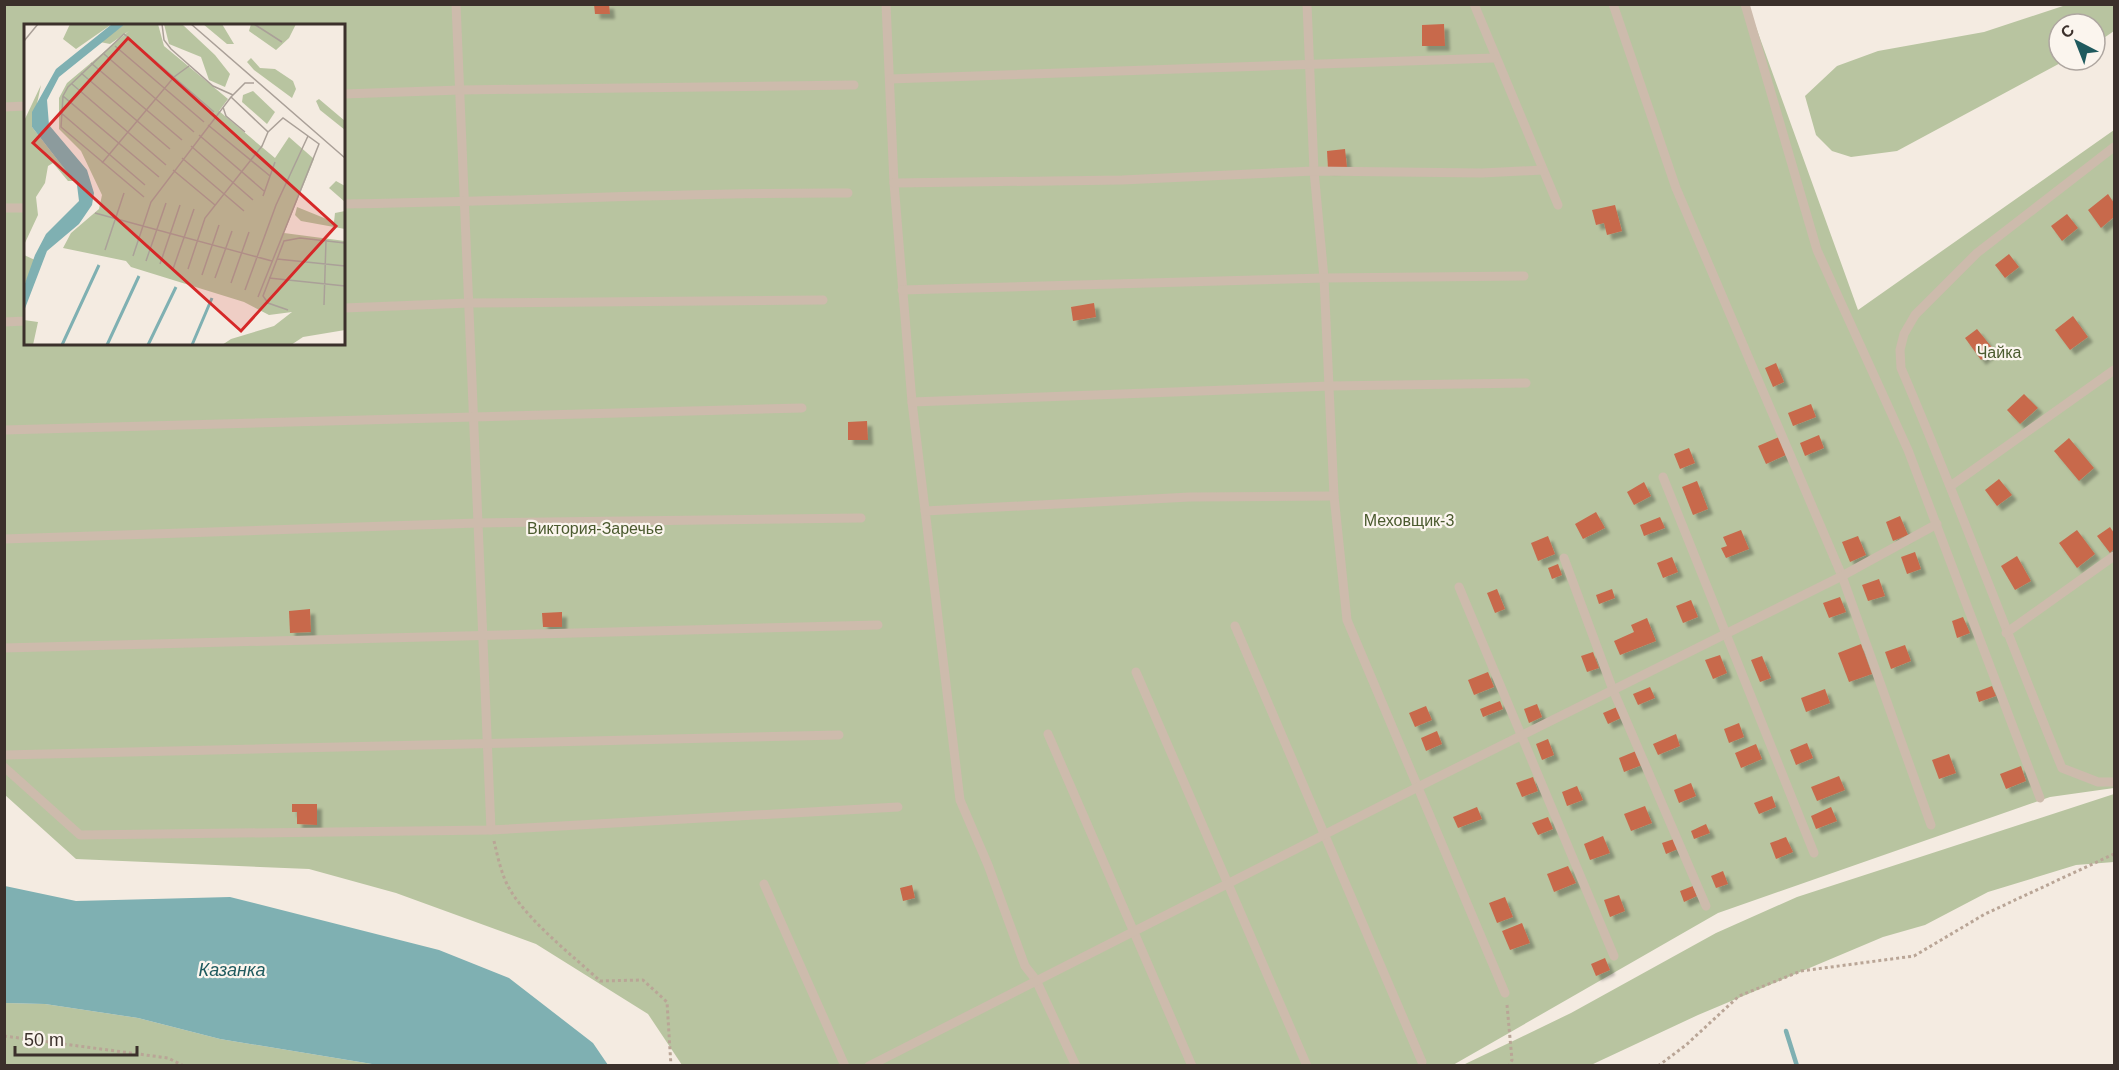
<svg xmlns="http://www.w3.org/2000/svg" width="2119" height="1070" font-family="Helvetica,sans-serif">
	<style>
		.green { fill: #b8c4a0; fill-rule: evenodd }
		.water { fill: #7fb0b2 }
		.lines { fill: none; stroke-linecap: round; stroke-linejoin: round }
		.stream { stroke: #7fb0b2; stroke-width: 4.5 }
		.building { fill: #c8694b; filter: url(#shadow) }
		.path { stroke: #b9a596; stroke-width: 3; stroke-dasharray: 3 3; stroke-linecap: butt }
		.service { stroke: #cdbbac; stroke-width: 9 }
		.labels { text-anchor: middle; stroke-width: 4.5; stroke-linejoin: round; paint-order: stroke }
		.park-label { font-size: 16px; fill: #4a5a2e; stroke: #fbf5ee }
		.water-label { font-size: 18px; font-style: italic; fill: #1f5a5e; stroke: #fbf5ee }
		.inset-river { fill: none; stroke: #7fb0b2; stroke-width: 3 }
		.inset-road { fill: none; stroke: #aaa098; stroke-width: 1.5 }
		.view { fill: #d62828; fill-opacity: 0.15; stroke: #d62828; stroke-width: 3 }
		.inset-edge { fill: none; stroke: #3b302b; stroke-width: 3 }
	</style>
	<defs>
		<filter id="shadow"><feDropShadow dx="5" dy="5" stdDeviation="1.5" flood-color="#0004"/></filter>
	</defs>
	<rect width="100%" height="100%" fill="#f4ebe1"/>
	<g class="green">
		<path d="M2069 4 2114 5V31L2095 44V24H2059V60H2066L1897 151 1851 157 1832 151 1816 135 1805 96 1837 66 1878 51 1984 32Z"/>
		<path d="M5 5H1748L1858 310 2114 130V788L2050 797 1718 913 1453 1065H682L648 1014 536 944 396 893 309 869 76 859 5 795ZM26 26H344V344H26Z"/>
		<path d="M2114 794V862L2076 865 1988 892 1925 925 1883 937 1698 1015 1591 1065H1463L1571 1013 1716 933 1797 897Z"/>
		<path d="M5 1003 45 1004 138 1018 220 1039 378 1065 5 1066Z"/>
	</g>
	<path class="water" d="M5 886 76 901 230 897 439 950 509 978 593 1043 608 1065H378L220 1039 138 1018 45 1004 5 1003Z"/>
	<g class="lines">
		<path class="stream" d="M1786 1031 1797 1066"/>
	</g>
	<g class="building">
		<path d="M594 4H609L610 14H595Z"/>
		<path d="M1444 24 1445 46H1422V25Z"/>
		<path d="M1345 149 1347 167 1328 169 1327 151Z"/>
		<path d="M2108 194 2114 203V217L2101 228 2088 210Z"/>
		<path d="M1615 205 1622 231 1607 235 1604 223 1596 225 1592 210Z"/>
		<path d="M2067 214 2078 228 2062 241 2051 226Z"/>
		<path d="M2009 254 2019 267 2005 278 1995 265Z"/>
		<path d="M1094 303 1096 317 1073 321 1071 307Z"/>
		<path d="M2073 316 2088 337 2070 350 2055 330Z"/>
		<path d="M1977 329 1994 350 1981 360 1965 338Z"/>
		<path d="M1776 363 1784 382 1773 387 1765 368Z"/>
		<path d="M2024 394 2038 408 2020 424 2007 410Z"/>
		<path d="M1811 404 1816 417 1793 426 1788 413Z"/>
		<path d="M867 421 868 440H848V422Z"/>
		<path d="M1819 435 1824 448 1805 456 1800 443Z"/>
		<path d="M1779 437 1786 455 1766 464 1758 446Z"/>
		<path d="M2069 438 2094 468 2079 481 2054 451Z"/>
		<path d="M1689 448 1695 463 1680 469 1674 454Z"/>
		<path d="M1999 479 2012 495 1997 506 1985 490Z"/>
		<path d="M1697 481 1708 509 1693 515 1682 487Z"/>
		<path d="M1644 482 1651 496 1634 505 1627 492Z"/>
		<path d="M1596 512 1605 528 1583 539 1575 524Z"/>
		<path d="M1900 516 1908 535 1893 541 1886 522Z"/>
		<path d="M1660 517 1665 528 1644 536 1640 525Z"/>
		<path d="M2110 527 2114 533V549L2110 553 2097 536Z"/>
		<path d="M1741 530 1749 549 1726 558 1721 548 1727 546 1723 537Z"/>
		<path d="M2077 530 2095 554 2077 568 2059 543Z"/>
		<path d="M1548 536 1555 554 1538 561 1531 543Z"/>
		<path d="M1858 536 1866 555 1850 562 1842 542Z"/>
		<path d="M1915 552 1921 569 1907 574 1901 557Z"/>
		<path d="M2017 556 2031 581 2015 590 2001 566Z"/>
		<path d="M1672 557 1678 572 1663 578 1657 563Z"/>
		<path d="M1558 564 1562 575 1552 579 1548 568Z"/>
		<path d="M1879 579 1885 596 1868 601 1862 585Z"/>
		<path d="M1497 589 1505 609 1495 613 1487 593Z"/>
		<path d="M1612 589 1615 598 1599 604 1596 595Z"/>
		<path d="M1840 597 1846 612 1829 618 1823 603Z"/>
		<path d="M1691 600 1698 617 1683 623 1676 606Z"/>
		<path d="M310 609 311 632 290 633 289 611Z"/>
		<path d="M562 612V627H543L542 613Z"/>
		<path d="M1963 617 1970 633 1957 638 1952 621Z"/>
		<path d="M1647 618 1656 641 1620 655 1614 641 1634 632 1631 625Z"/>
		<path d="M1861 644 1872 674 1849 682 1838 653Z"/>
		<path d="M1905 645 1911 661 1891 669 1885 652Z"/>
		<path d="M1593 652 1599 668 1587 672 1581 656Z"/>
		<path d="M1720 655 1727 673 1713 679 1705 660Z"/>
		<path d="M1762 656 1771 678 1760 682 1751 660Z"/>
		<path d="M1488 672 1494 687 1474 695 1468 680Z"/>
		<path d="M1992 686 1996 696 1979 702 1976 692Z"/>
		<path d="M1650 687 1655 698 1638 705 1633 694Z"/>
		<path d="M1825 689 1830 703 1806 712 1801 698Z"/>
		<path d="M1500 701 1503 709 1483 717 1480 709Z"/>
		<path d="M1537 704 1542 717 1529 723 1524 709Z"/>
		<path d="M1426 706 1432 720 1415 727 1409 713Z"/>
		<path d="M1617 707 1621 718 1608 724 1603 713Z"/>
		<path d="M1739 723 1744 737 1729 743 1724 729Z"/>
		<path d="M1437 731 1442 744 1426 751 1421 738Z"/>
		<path d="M1676 734 1680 746 1658 755 1653 744Z"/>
		<path d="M1548 739 1554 755 1542 760 1536 744Z"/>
		<path d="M1807 743 1813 758 1796 765 1790 750Z"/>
		<path d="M1756 744 1762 759 1741 768 1735 753Z"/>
		<path d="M1636 751 1642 765 1624 772 1619 758Z"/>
		<path d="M1949 754 1956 773 1939 779 1932 760Z"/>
		<path d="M2021 766 2026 781 2006 789 2000 774Z"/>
		<path d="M1839 776 1845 790 1817 801 1811 787Z"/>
		<path d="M1533 777 1538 791 1522 797 1516 783Z"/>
		<path d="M1691 783 1696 796 1679 803 1674 790Z"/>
		<path d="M1577 786 1583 800 1567 806 1562 792Z"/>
		<path d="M1772 796 1776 807 1759 814 1754 803Z"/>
		<path d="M292 804H317V825L297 824V812H292Z"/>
		<path d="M1645 806 1652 823 1631 831 1624 814Z"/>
		<path d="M1477 807 1482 819 1458 828 1453 817Z"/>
		<path d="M1831 807 1837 821 1816 829 1811 816Z"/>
		<path d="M1548 817 1553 829 1538 835 1532 823Z"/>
		<path d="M1706 824 1710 833 1694 839 1691 831Z"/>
		<path d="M1603 836 1610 853 1590 860 1584 844Z"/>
		<path d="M1786 837 1793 852 1776 859 1770 843Z"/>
		<path d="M1674 839 1678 849 1666 854 1662 843Z"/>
		<path d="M1568 866 1576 883 1554 892 1547 874Z"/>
		<path d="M1723 871 1728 884 1716 888 1711 876Z"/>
		<path d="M912 885 915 898 903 901 900 888Z"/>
		<path d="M1693 886 1697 896 1684 902 1680 891Z"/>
		<path d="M1619 895 1625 911 1610 917 1604 900Z"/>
		<path d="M1505 897 1513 917 1497 923 1489 903Z"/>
		<path d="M1522 923 1530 943 1510 950 1502 931Z"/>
		<path d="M1605 958 1610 970 1596 976 1591 964Z"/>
	</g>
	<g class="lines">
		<g class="path">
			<path d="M494 841C498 858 502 878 512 893 533 925 572 955 600 981L643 980 667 1002 671 1066"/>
			<path d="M1507 1005 1512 1060 1509 1066"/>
			<path d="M4 1036 168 1058 184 1066"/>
			<path d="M1658 1066 1686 1045 1739 996 1801 971 1914 956 1985 914 2114 854"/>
		</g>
		<g class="service">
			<path d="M456 4 491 830"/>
			<path d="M886 4 894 183 912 402 960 800 988 865 1025 966 1036 980 1076 1066"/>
			<path d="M1307 4 1314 171 1324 278 1334 496 1347 620 1505 993"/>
			<path d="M1474 4 1558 205"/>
			<path d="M1613 4 1676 188 1842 576 1931 825"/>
			<path d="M1745 4 1817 250 1908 450 2040 798"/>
			<path d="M890 79 1494 58"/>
			<path d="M344 94 460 90 854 85"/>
			<path d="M4 107 26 106"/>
			<path d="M2114 147 1977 253 1915 315 1904 334 1900 350 1901 368C1958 500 2007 635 2062 768L2098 782H2114"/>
			<path d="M894 183 1122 180 1314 171 1482 173 1543 170"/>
			<path d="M344 204C512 202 680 192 848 193"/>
			<path d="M4 208H26"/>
			<path d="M902 290 1324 278 1524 276"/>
			<path d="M344 308 469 303 823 300"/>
			<path d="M4 322 26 321"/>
			<path d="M912 402 1330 386 1526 383"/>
			<path d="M4 430 802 408"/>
			<path d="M1663 477 1814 853"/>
			<path d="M1952 485 2114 370"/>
			<path d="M925 511 1190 497 1334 496"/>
			<path d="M4 539 478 523 861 518"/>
			<path d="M1564 558 1613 690 1706 906"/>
			<path d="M1459 587 1614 956"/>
			<path d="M1235 626 1422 1062"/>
			<path d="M2006 633 2114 556"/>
			<path d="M4 648 878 625"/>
			<path d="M1136 672 1307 1066"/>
			<path d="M1048 734 1192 1066"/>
			<path d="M4 755 839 735"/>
			<path d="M4 767 80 835 491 830 898 807"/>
			<path d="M764 884 845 1066"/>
			<path d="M869 1066 1418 787 1842 576 1937 524"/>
		</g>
	</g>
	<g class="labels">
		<g class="park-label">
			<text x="1999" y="358">Чайка</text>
			<text x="1409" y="526">Меховщик-3</text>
			<text x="595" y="534">Виктория-Заречье</text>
		</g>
		<g class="water-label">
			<text x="232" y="976">Казанка</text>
		</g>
	</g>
	<g transform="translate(24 24)">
		<rect width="321" height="321" fill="#f4ebe1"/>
		<path d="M46 0H88L52 25 39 15ZM101 0H134L140 22 204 75 195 87 251 134 265 113 290 135 260 209 321 217V306L279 313 267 321H198L207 315 250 302 268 288 245 291 220 278 107 243 102 237 39 224 47 209 75 185 78 171 57 127 35 105V74L43 59 105 7 86 20 76 18ZM140 0 159 1 191 31 206 50 201 63 185 56 177 33 145 20ZM179 0H198L210 20H203ZM227 0H272L265 14 252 26 225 7ZM227 34 236 44 251 45 269 57 272 65 268 74 230 46 223 38ZM17 61 8 103 50 157H44L29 139 24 142 21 159 12 173 14 191 0 221V97ZM229 67 251 88 243 100 218 78 219 71ZM295 75 321 97V106L296 86 292 77ZM312 157 321 162V178L305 164ZM273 183 310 198 311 189 321 187V205L277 197 271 191ZM0 231 11 236 0 262ZM0 296 14 298 9 321H0Z" fill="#b8c4a0"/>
		<path d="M88 0H101L35 53 23 76 25 101 63 146 70 169 68 181 55 200 23 227 0 287V262L11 231 22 210 55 177 53 161 8 103V88L32 45Z" fill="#7fb0b2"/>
		<path class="inset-river" d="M38 321 75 241M83 321 115 252M124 321 152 263M168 321 188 274"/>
		<path class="inset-road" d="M138 0 140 16 147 25 189 62 209 71M167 0 321 134M230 0 258 18M0 17 14 0M91 22 180 98M80 30 170 108M67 39 158 116M57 49 146 125M48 60 142 141M39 72 37 103 120 173M199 83 202 92 221 108M36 88 121 161M184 101 246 152M175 111 240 167M167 122 229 176M158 134 220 187M78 139 150 53 165 42M149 146 191 181M135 153 39 72 44 63 100 10 190 88M239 172 251 138M71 189 248 237M81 226 100 169M109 232 127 178 207 73 221 59H230M253 235 321 242M122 237 142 179M136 240 156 181M149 245 170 185M164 245 181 194 238 122 244 108 207 73M178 251 195 201M191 254 208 207M245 254 321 262M207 259 225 208M221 266 252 181 284 112M234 273 295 120 259 94 244 108M300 281 302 216M264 286 244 279 239 272 260 217 276 214 321 219"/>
		<path class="view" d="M104 14 312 202 217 307 9 119Z"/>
		<rect width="321" height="321" class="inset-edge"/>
	</g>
	<rect width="2119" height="1070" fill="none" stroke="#3b302b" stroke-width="12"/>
	<g transform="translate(2077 42) rotate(318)"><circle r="28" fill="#fbf5ee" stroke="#aea6a0" stroke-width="1.5"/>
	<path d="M0-4.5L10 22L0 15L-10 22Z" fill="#1f5a5e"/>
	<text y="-9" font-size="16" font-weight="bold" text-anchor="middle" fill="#3b302b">С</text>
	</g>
	<path d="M15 1046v9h122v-9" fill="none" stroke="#3b302b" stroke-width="3"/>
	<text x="24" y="1046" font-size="18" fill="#3b302b" stroke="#fbf5ee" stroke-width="4.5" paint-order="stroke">50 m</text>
</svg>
